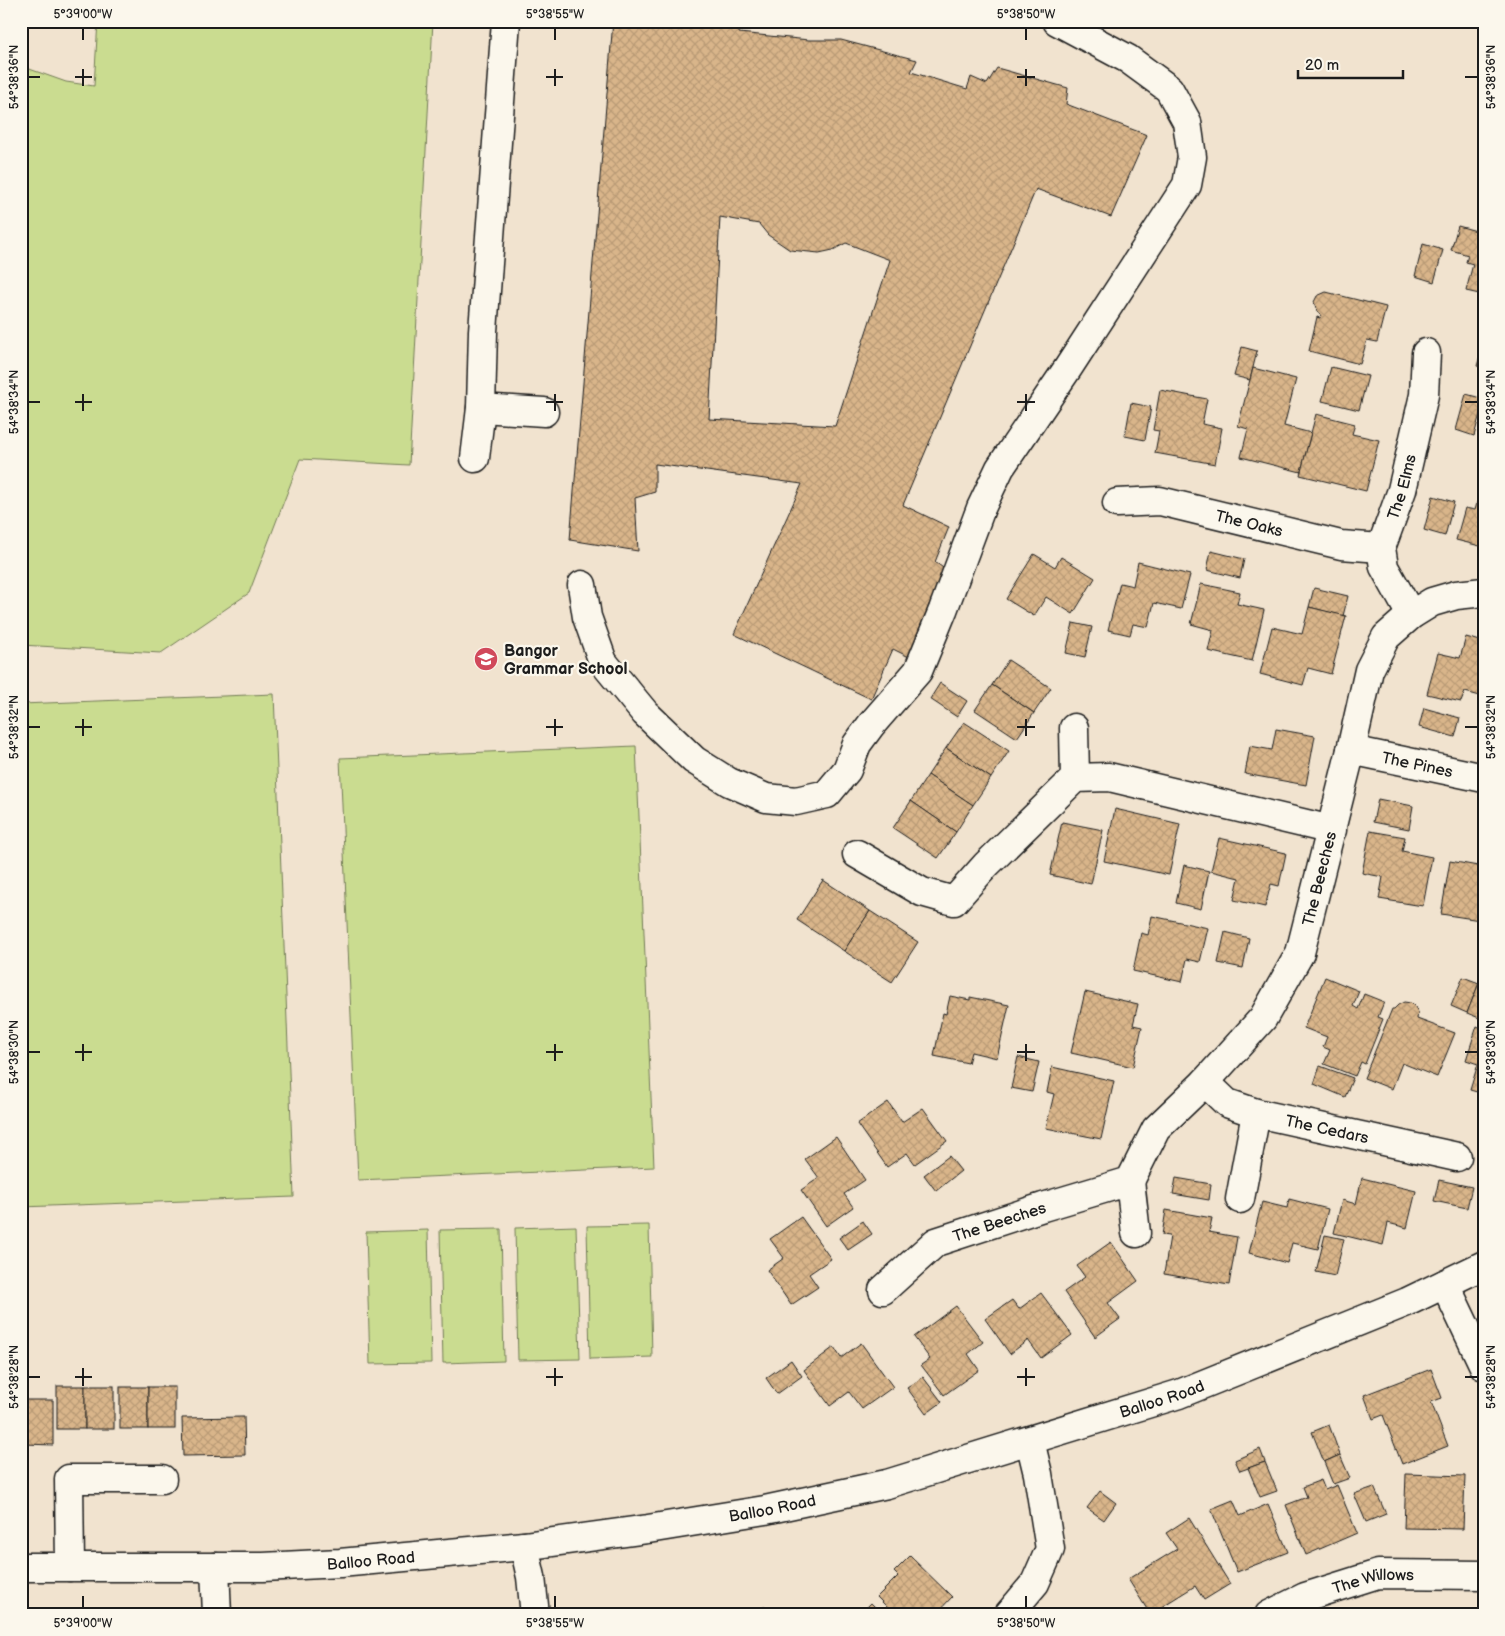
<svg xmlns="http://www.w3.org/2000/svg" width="1505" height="1636" font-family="'Balsamiq Sans',sans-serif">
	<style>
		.grass { fill: #cadc90; stroke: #737c56 }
		.building { fill: url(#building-cross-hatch); stroke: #1c1c1c; fill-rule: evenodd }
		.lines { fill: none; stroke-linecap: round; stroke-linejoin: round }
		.minor-casing { stroke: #1c1c1c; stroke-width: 31 }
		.minor { stroke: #fbf7ec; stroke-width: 28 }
		.ticks { fill: none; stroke: #1c1c1c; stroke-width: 2 }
		.labels { text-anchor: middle; stroke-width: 4.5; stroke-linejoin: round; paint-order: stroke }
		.street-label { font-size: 16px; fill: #1c1c1c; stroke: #fbf7ec }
		.poi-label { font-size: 16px; font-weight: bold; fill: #1c1c1c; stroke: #fbf7ec; text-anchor: start }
		.neatline { fill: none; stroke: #1c1c1c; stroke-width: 2 }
		.ticks-label { font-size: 12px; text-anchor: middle; fill: #1c1c1c }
	</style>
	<defs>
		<pattern id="building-cross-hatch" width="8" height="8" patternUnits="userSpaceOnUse" patternTransform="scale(1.25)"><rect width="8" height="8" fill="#d9b58a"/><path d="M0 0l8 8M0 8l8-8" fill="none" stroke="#ba9b76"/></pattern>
	</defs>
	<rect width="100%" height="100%" fill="#f1e3cf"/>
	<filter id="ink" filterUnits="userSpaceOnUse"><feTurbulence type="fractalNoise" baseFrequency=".02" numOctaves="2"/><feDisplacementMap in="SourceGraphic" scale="10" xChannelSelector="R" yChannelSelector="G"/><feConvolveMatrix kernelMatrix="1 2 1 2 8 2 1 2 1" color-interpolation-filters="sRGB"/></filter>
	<g filter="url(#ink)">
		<g class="grass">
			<path d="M98 21H433L409 465 300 459 249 593 161 653 21 645V66L66 82 94 86Z"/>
			<path d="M274 694 294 1197 21 1207V704Z"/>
			<path d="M636 746 654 1167 358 1180 340 758Z"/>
			<path d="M649 1225 652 1357 590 1359 587 1226Z"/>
			<path d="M576 1226 580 1359 518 1360 515 1228Z"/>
			<path d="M501 1229 504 1361 443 1363 440 1230Z"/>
			<path d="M428 1230 431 1363 370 1364 366 1232Z"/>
		</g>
		<g class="building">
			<path d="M613 21H740L739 33 809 40H841L917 60 911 72 967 89 971 77 987 84 997 68 1068 88 1066 104 1147 135 1111 217 1036 189 903 505 949 527 935 562 946 570 909 657 893 649 871 699 734 634 802 484 655 464V492L635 498 638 551 570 540ZM720 217 759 224 768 235 790 250 819 253 833 250 846 243 890 260 835 426 709 419Z"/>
			<path d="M1458 226 1484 233V295L1466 291 1473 264 1466 262 1468 255 1451 250Z"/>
			<path d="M1423 244 1443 250 1434 282 1415 276Z"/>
			<path d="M1326 292 1386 307 1377 342 1367 340 1360 364 1309 351 1317 317 1320 318 1321 314 1317 311 1314 302 1317 296Z"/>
			<path d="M1484 342V368L1477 366Z"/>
			<path d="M1242 347 1257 351 1250 380 1234 376Z"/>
			<path d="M1331 367 1368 376 1359 410 1322 401Z"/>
			<path d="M1253 368 1296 379 1284 426 1311 433 1301 472 1241 457 1248 429 1238 426Z"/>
			<path d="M1160 390 1207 399 1202 424 1222 428 1215 464 1155 453 1159 431 1153 430Z"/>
			<path d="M1466 394 1484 399 1474 436 1456 430Z"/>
			<path d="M1131 403 1151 407 1145 440 1125 436Z"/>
			<path d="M1316 414 1355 424 1352 434 1379 440 1366 491 1300 475Z"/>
			<path d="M1483 483H1484V547L1456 540 1465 508 1475 510Z"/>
			<path d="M1433 496 1454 502 1445 536 1424 530Z"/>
			<path d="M1211 551 1244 559 1240 578 1207 570Z"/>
			<path d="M1034 554 1055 567 1061 557 1095 578 1073 614 1046 597 1034 616 1006 599Z"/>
			<path d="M1138 562 1190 575 1181 609 1154 603 1148 627 1133 624 1130 635 1108 630 1120 583 1133 586Z"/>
			<path d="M1201 584 1240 592 1237 604 1264 610 1252 661 1208 651 1213 630 1191 624Z"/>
			<path d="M1314 588 1348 596 1343 616 1309 607Z"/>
			<path d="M1309 607 1346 616 1331 674 1308 668 1303 685 1260 674 1272 627 1302 634Z"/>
			<path d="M1073 623 1092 627 1085 657 1066 653Z"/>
			<path d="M1466 637 1484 642V697L1465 692 1461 702 1427 694 1438 653 1460 658Z"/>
			<path d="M1008 660 1051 688 1034 713 992 685Z"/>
			<path d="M940 683 967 701 957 717 930 699Z"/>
			<path d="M992 685 1034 713 1017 738 975 710Z"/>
			<path d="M1424 708 1460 718 1455 737 1419 727Z"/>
			<path d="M964 722 1009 751 991 778 946 748Z"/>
			<path d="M1276 729 1315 736 1306 785 1245 774 1250 746 1272 750Z"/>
			<path d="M946 748 991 778 973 805 928 775Z"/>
			<path d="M928 775 973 805 956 832 911 801Z"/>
			<path d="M1378 799 1413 806 1409 829 1373 822Z"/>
			<path d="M911 801 956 832 938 858 893 828Z"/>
			<path d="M1115 809 1180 824 1169 875 1104 861Z"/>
			<path d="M1062 822 1103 830 1091 884 1050 875Z"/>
			<path d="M1370 831 1405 837 1402 851 1432 857 1423 906 1379 899 1383 877 1362 873Z"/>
			<path d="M1219 838 1286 853 1279 886 1271 884 1265 907 1234 900 1239 878 1211 871Z"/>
			<path d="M1480 854H1484V900L1480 920 1441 914 1450 861 1478 866Z"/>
			<path d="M1184 865 1209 871 1201 909 1176 903Z"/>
			<path d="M823 880 870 911 844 951 797 920Z"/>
			<path d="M870 911 918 942 892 982 844 951Z"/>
			<path d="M1152 916 1208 928 1200 962 1187 959 1182 982 1133 971 1141 933 1148 935Z"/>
			<path d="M1225 932 1249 938 1243 968 1218 963Z"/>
			<path d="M1325 977 1359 991 1353 1006 1358 1009 1364 994 1384 1002 1378 1017 1383 1019 1365 1064 1361 1062 1355 1076 1324 1064 1330 1050 1323 1047 1327 1037 1304 1028Z"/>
			<path d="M1463 977 1479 983 1467 1013 1451 1006Z"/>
			<path d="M1479 983 1484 985V1020L1467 1013Z"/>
			<path d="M1085 992 1138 1004 1133 1025 1142 1027 1133 1067 1071 1053Z"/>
			<path d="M950 996 970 1000V997L1009 1005 997 1058 971 1052 968 1063 934 1056 943 1013 946 1014Z"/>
			<path d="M1404 1002 1411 1003 1415 1007 1418 1012 1417 1019 1455 1033 1437 1077 1402 1063 1392 1089 1364 1078 1392 1009H1394L1398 1005Z"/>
			<path d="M1477 1026 1484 1029V1094L1470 1090 1478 1064 1466 1060Z"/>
			<path d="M1018 1057 1039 1062 1032 1092 1011 1088Z"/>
			<path d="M1320 1066 1353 1078 1345 1097 1314 1084Z"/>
			<path d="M1052 1067 1114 1081 1101 1139 1046 1128 1054 1094 1047 1092Z"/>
			<path d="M888 1102 902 1122 923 1108 947 1141 915 1164 907 1153 887 1167 857 1124Z"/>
			<path d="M836 1137 865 1180 844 1194 853 1207 826 1226 801 1190 819 1178 805 1159Z"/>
			<path d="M949 1156 961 1171 936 1191 924 1175Z"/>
			<path d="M1176 1178 1211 1184 1209 1200 1173 1194Z"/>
			<path d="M1362 1178 1416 1191 1407 1228 1388 1223 1383 1245 1334 1233 1342 1200 1356 1204Z"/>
			<path d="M1439 1180 1472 1187 1467 1208 1434 1201Z"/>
			<path d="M1289 1199 1328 1209 1318 1249 1292 1243 1287 1263 1249 1253 1262 1202 1287 1208Z"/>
			<path d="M1166 1210 1212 1218 1209 1232 1237 1237 1229 1285 1164 1274 1170 1236 1162 1235Z"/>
			<path d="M801 1217 831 1259 809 1274 818 1287 791 1305 767 1270 784 1258 770 1239Z"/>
			<path d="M863 1221 872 1234 848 1250 839 1238Z"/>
			<path d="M1325 1235 1344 1239 1335 1276 1316 1272Z"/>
			<path d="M1111 1242 1138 1281 1108 1303 1120 1319 1095 1337 1064 1292 1085 1277 1077 1266Z"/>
			<path d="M1041 1293 1072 1335 1041 1358 1028 1340 1010 1354 985 1319 1012 1300 1019 1309Z"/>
			<path d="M956 1306 983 1342 968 1354 979 1370 944 1395 921 1365 930 1359 914 1337Z"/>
			<path d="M861 1343 893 1387 862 1409 849 1392 830 1406 804 1370 834 1347 841 1358Z"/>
			<path d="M791 1360 802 1376 777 1394 766 1378Z"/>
			<path d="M1431 1369 1442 1398 1431 1402 1448 1446 1402 1464 1383 1415 1373 1419 1364 1395Z"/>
			<path d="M923 1377 942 1402 926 1414 907 1388Z"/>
			<rect x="57" y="1386" width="28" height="43"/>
			<rect x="85" y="1386" width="29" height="43"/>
			<rect x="120" y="1387" width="28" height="42"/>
			<rect x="148" y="1387" width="27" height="42"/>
			<rect x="21" y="1400" width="4" height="44"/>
			<path d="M25 1400H53V1445L25 1444Z"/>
			<path d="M244 1417 245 1455 183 1456 182 1418Z"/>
			<path d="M1329 1425 1340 1455 1324 1462 1312 1432Z"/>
			<path d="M1260 1449 1265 1462 1240 1471 1235 1460Z"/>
			<path d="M1340 1455 1350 1478 1333 1484 1324 1462Z"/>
			<path d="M1265 1462 1277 1491 1260 1497 1248 1468Z"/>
			<path d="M1406 1474 1465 1476 1463 1529 1404 1528Z"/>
			<path d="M1321 1480 1325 1490 1337 1485 1357 1533 1306 1555 1286 1505 1307 1497 1303 1487Z"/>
			<path d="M1374 1487 1386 1514 1366 1522 1354 1494Z"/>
			<path d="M1100 1491 1116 1503 1104 1520 1087 1508Z"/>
			<path d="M1233 1500 1240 1516 1268 1504 1288 1552 1237 1572 1211 1509Z"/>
			<path d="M1189 1518 1230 1584 1204 1600 1195 1586 1150 1614 1128 1579 1177 1549 1166 1533Z"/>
			<path d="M910 1556 952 1597 935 1615H895L877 1597 898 1576 894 1572Z"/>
			<path d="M871 1603 883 1615H859Z"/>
			<path d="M765 1607 767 1615H728V1614Z"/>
		</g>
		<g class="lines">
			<g class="minor-casing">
				<g id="minor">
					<path d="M481 408 544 412"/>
					<path d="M475 458 481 408 483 331 506 21"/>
					<path id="s1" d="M1117 503 1160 501 1341 545 1381 548"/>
					<path d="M582 585 587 617 603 662 645 713 694 760 729 782 766 798 796 801 827 794 847 770 857 744 871 725 918 671 943 610 981 508 1000 468 1068 368 1187 185 1192 157 1187 122 1169 89 1128 59 1057 21"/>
					<path id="s2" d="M1411 615 1384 567 1381 548 1402 490 1424 395 1426 353"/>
					<path id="s3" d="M1351 750 1484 778"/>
					<path d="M1075 778 1109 777 1332 830"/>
					<path d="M857 854 922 892 954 901 986 865 1075 778 1074 728"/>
					<path id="s4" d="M1205 1082 1227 1103 1256 1113 1457 1157"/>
					<path d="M1130 1181 1136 1233"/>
					<path d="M1240 1199 1256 1113"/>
					<path d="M1445 1284 1484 1366"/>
					<path id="s5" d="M883 1290 936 1242 1043 1207 1130 1181 1156 1129 1205 1082 1263 1018 1300 953 1351 750 1369 670 1386 637 1411 615 1432 602 1456 595 1484 592"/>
					<path d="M524 1546 531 1577 535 1615"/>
					<path id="s6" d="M21 1567H263L340 1563 524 1546 648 1529 765 1510 887 1484 1179 1394 1407 1302 1484 1265"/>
					<path d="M70 1567 69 1479H162"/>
					<path d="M215 1567 217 1615"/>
					<path d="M1008 1615 1035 1583 1050 1549 1038 1474 1030 1441"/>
					<path id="s7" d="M1269 1615 1305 1597 1378 1574 1484 1575"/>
				</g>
			</g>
			<use href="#minor" class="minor"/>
		</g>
	</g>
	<path class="ticks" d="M83 28V40M555 28V40M1026 28V40M83 69V86M555 69V86M1026 69V86M28 77H40M75 77H92M546 77H563M1017 77H1035M1465 77H1478M83 394V411M555 394V411M1026 394V411M28 402H40M75 402H92M546 402H563M1017 402H1035M1465 402H1478M83 719V736M555 719V736M1026 719V736M28 727H40M75 727H92M546 727H563M1017 727H1035M1465 727H1478M83 1044V1061M555 1044V1061M1026 1044V1061M28 1052H40M75 1052H92M546 1052H563M1017 1052H1035M1465 1052H1478M83 1368V1386M555 1368V1386M1026 1368V1386M28 1377H40M75 1377H92M546 1377H563M1017 1377H1035M1465 1377H1478M83 1596V1608M555 1596V1608M1026 1596V1608"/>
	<defs>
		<g id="school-disc" transform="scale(1.25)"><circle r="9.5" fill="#d1495b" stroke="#fbf7ec"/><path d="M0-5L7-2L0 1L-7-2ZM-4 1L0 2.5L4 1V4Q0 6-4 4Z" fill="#fff"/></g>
	</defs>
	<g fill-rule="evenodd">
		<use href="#school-disc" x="486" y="659"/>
	</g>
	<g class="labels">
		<g class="street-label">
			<text dy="6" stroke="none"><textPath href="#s2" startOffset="139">The Elms</textPath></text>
			<text dy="6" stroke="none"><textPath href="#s1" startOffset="135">The Oaks</textPath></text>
			<text dy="6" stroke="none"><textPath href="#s3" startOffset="68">The Pines</textPath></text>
			<text dy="6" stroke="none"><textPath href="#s5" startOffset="639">The Beeches</textPath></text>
			<text dy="6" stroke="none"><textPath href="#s4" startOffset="134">The Cedars</textPath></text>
			<text dy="6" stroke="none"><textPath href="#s5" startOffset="138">The Beeches</textPath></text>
			<text dy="6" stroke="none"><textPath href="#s6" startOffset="1160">Balloo Road</textPath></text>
			<text dy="6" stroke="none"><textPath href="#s6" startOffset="755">Balloo Road</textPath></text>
			<text dy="6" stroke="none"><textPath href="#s6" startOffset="350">Balloo Road</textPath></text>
			<text dy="6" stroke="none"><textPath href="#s7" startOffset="111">The Willows</textPath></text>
		</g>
		<g class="poi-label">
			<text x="504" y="656">Bangor<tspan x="504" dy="18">Grammar School</tspan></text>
		</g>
	</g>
	<rect width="1505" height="1636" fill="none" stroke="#fbf7ec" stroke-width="55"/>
	<path d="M1298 70v8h105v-8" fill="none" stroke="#1c1c1c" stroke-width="2.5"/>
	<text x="1305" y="70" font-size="15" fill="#1c1c1c" stroke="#fbf7ec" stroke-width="4" paint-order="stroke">20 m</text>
	<rect x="28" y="28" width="1450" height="1580" class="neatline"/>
	<g class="ticks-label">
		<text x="83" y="18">5°39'00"W</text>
		<text x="555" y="18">5°38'55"W</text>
		<text x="1026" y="18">5°38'50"W</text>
		<text transform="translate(14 77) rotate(-90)" y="4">54°38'36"N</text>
		<text transform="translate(1491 77) rotate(-90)" y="4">54°38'36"N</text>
		<text transform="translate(14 402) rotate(-90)" y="4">54°38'34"N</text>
		<text transform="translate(1491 402) rotate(-90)" y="4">54°38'34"N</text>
		<text transform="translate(14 727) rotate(-90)" y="4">54°38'32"N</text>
		<text transform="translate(1491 727) rotate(-90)" y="4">54°38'32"N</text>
		<text transform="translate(14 1052) rotate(-90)" y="4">54°38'30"N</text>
		<text transform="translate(1491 1052) rotate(-90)" y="4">54°38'30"N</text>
		<text transform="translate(14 1377) rotate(-90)" y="4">54°38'28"N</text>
		<text transform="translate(1491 1377) rotate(-90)" y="4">54°38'28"N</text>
		<text x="83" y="1627">5°39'00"W</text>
		<text x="555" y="1627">5°38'55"W</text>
		<text x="1026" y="1627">5°38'50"W</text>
	</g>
</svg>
